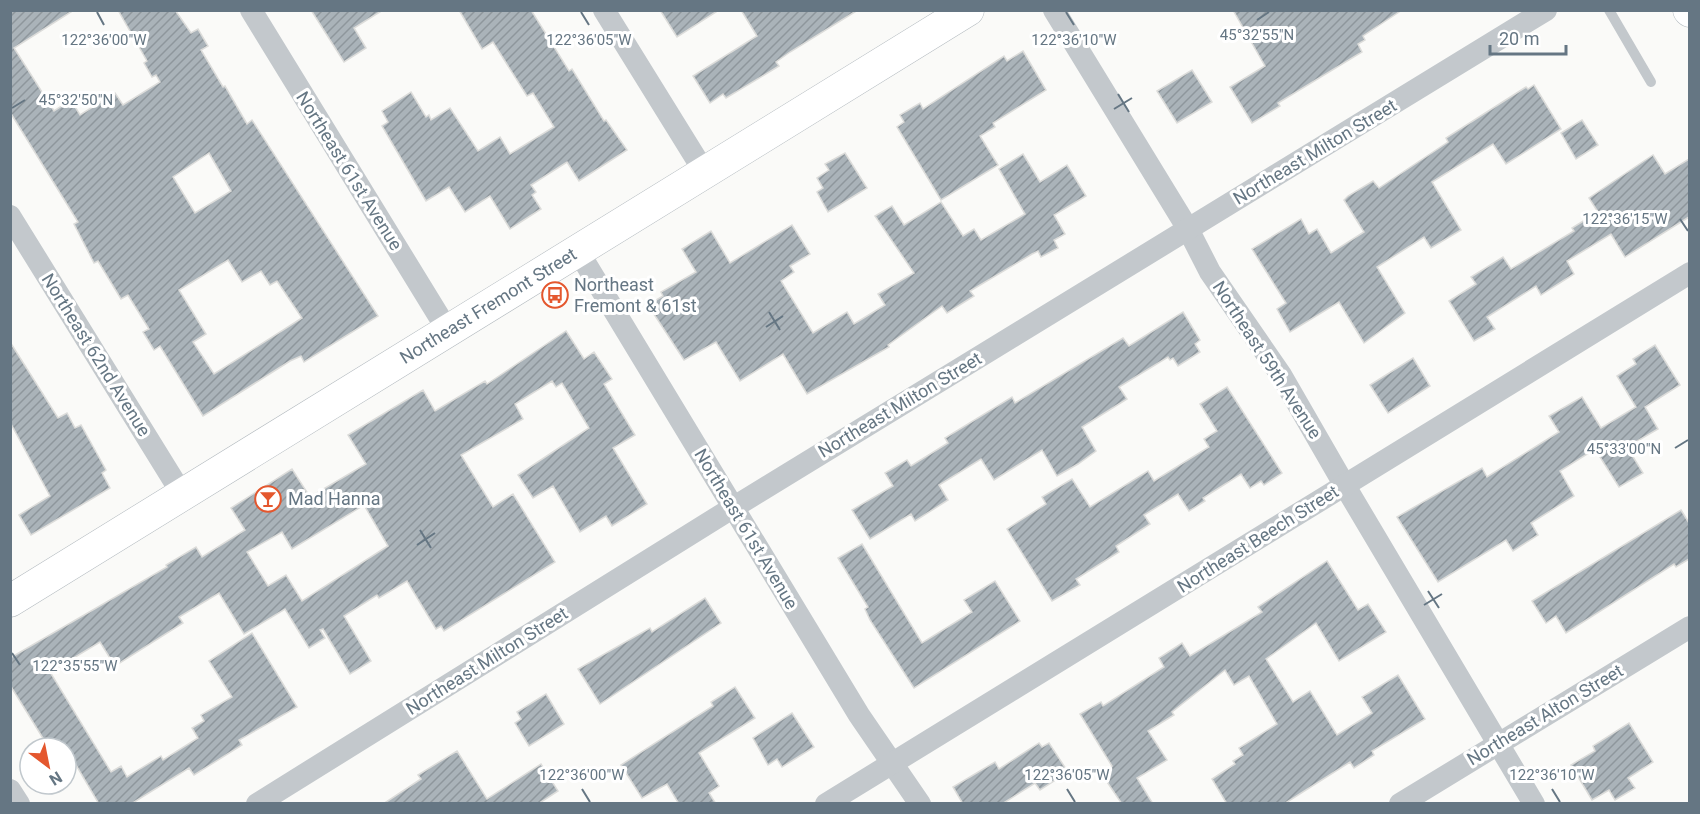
<svg xmlns="http://www.w3.org/2000/svg" width="1700" height="814" font-family="Roboto,sans-serif">
	<style>
		.building { fill: url(#building-hatch); stroke: #dcdcda; stroke-width: 1.5; fill-rule: evenodd }
		.lines { fill: none; stroke-linecap: round; stroke-linejoin: round }
		.secondary-casing { stroke: #b3babf; stroke-width: 33 }
		.service { stroke: #c3c8cc; stroke-width: 10 }
		.minor { stroke: #c3c8cc; stroke-width: 22 }
		.secondary { stroke: #fff; stroke-width: 32 }
		.ticks { fill: none; stroke: #657683; stroke-width: 2 }
		.labels { text-anchor: middle; stroke-width: 6; stroke-linejoin: round; paint-order: stroke }
		.street-label { font-size: 18px; fill: #657683; stroke: #fff }
		.poi-label { font-size: 18px; fill: #657683; stroke: #fff; text-anchor: start }
		.ticks-label { font-size: 15px; text-anchor: middle; fill: #657683; stroke: #fff; stroke-width: 6; stroke-linejoin: round; paint-order: stroke }
	</style>
	<defs>
		<pattern id="building-hatch" width="6" height="6" patternUnits="userSpaceOnUse" patternTransform="scale(1.5)"><rect width="6" height="6" fill="#aab3b9"/><path d="M-1 1l2-2M0 6l6-6M5 7l2-2" fill="none" stroke="#8e969c"/></pattern>
	</defs>
	<rect width="100%" height="100%" fill="#fafaf8"/>
	<g class="building">
		<path d="M10 10H74L14 48 54 111 71 100 80 115 115 93 123 105 160 82 156 75 152 77 144 63 147 61 118 10H175L191 33 198 29 208 46 201 50 223 87 225 86 247 124 252 120 378 316 304 362 301 356 290 361 203 416 160 346 154 350 143 332 149 329 128 295 121 299 98 261 94 263 74 224 78 222 10 112ZM209 153 231 191 195 213 173 177ZM228 260 242 282 261 271 270 285 277 281 302 318 214 374 193 342 206 334 179 290Z"/>
		<path d="M311 10H383L354 28 366 48 344 62Z"/>
		<path d="M459 10H531L569 71 572 69 604 121 606 120 627 150 579 181 567 162 531 185 536 192 532 195 541 209 510 229 490 196 465 212 449 187 426 201 382 126 388 122 382 111 411 92 426 117 429 115 431 120 450 108 478 151 500 137 510 154 554 127 533 93 527 96 493 42 482 49Z"/>
		<path d="M660 10H719L677 37Z"/>
		<path d="M741 10H858L790 52 776 62 779 66 726 98 723 94 710 103 693 76 757 36Z"/>
		<path d="M1233 10H1402L1363 36 1365 40 1358 44 1362 52 1278 103 1280 106 1252 123 1230 87 1265 66Z"/>
		<path d="M1023 51 1046 90 993 123 995 127 980 136 998 165 941 200 897 127 904 122 900 115 920 103 923 109 1004 56 1007 61Z"/>
		<path d="M1192 70 1212 102 1177 123 1157 91Z"/>
		<path d="M1534 85 1561 129 1506 164 1493 144 1432 182 1461 230 1431 248 1424 237 1377 267 1405 313 1364 343 1339 302 1290 332 1277 309 1286 303 1252 249 1301 219 1309 234 1317 229 1331 253 1364 232 1344 200 1348 196 1373 181 1379 188 1448 142 1446 138 1526 87 1528 89Z"/>
		<path d="M1582 120 1598 145 1576 159 1561 133Z"/>
		<path d="M845 153 867 188 828 212 817 192 823 188 817 178 829 170 825 164Z"/>
		<path d="M1023 154 1040 182 1067 165 1086 196 1054 215 1065 234 1054 240 1058 248 1041 257 1038 251 1032 254 970 291 974 296 947 313 942 306 888 345 889 347 807 394 783 354 740 381 716 342 684 360 648 305 663 296 661 292 696 272 682 249 711 231 730 263 792 225 810 254 790 266 794 272 781 281 813 333 847 312 854 324 885 305 878 294 914 273 875 216 892 206 904 225 941 202 963 236 974 229 981 240 1025 214 999 169Z"/>
		<path d="M1653 155 1665 174 1689 159V217L1625 257 1611 234 1567 261 1574 274 1541 295 1536 286 1487 317 1495 329 1474 341 1449 301 1476 284 1471 277 1503 257 1511 269 1574 231 1572 228 1598 212 1589 198Z"/>
		<path d="M1183 312 1200 340 1195 344 1200 352 1178 366 1173 358 1170 360 1168 357 1119 387 1127 399 1082 427 1096 451 1078 464 1057 476 1042 450 994 480 981 459 939 485 948 500 915 521 911 514 870 539 852 510 893 486 885 473 907 460 911 466 948 443 945 438 1012 397 1015 403 1123 338 1129 346Z"/>
		<path d="M566 331 584 359 594 352 612 379 604 384 635 435 613 448 647 504 612 526 606 516 580 532 553 486 533 498 518 475 589 428 562 383 556 387 552 381 515 404 523 419 461 455 493 507 513 494 555 562 444 631 441 626 436 629 407 581 379 598 377 595 344 616 371 661 350 674 323 629 320 630 325 638 309 648 285 609 244 634 219 593 179 617 183 623 115 666 100 642 50 672 111 772 121 766 127 777 161 756 163 760 198 738 192 728 204 721 201 715 232 697 209 661 252 633 297 707 239 740 242 745 194 775 189 768 131 804H99L66 748H49L10 685V658L167 567 166 565 196 547 202 557 245 530 231 508 292 469 310 497 366 464 348 435 423 390 435 411 485 381 487 384ZM364 505 388 546 302 601 286 575 268 586 247 552 282 532 292 549Z"/>
		<path d="M10 342 58 418 67 413 75 428 81 425 106 470 102 473 110 488 31 535 19 515 50 496 10 422Z"/>
		<path d="M1655 345 1680 385 1645 407 1658 429 1627 447 1643 473 1619 487 1595 449 1560 471 1574 496 1531 523 1538 535 1513 551 1506 540 1438 582 1397 517 1482 468 1487 477 1559 432 1549 416 1582 397 1601 428 1636 407 1617 376 1636 364 1633 359Z"/>
		<path d="M1413 358 1430 386 1388 413 1370 385Z"/>
		<path d="M1227 387 1282 473 1264 485 1261 481 1250 488 1241 474 1203 498 1205 501 1189 511 1178 494 1144 515 1150 524 1116 546 1119 552 1076 579 1080 585 1052 601 1007 529 1046 504 1042 497 1072 479 1090 507 1148 471 1154 481 1209 447 1204 439 1217 431 1200 404Z"/>
		<path d="M1681 510 1689 523V559L1676 567 1674 564 1566 633 1556 616 1546 623 1532 601Z"/>
		<path d="M862 544 922 643 972 612 964 600 995 581 1020 621 914 688 870 620 865 609 868 607 838 558Z"/>
		<path d="M1327 561 1358 610 1368 604 1386 632 1339 661 1316 623 1266 659 1293 702 1310 691 1337 735 1372 713 1362 697 1398 675 1425 719 1372 751 1374 755 1354 768 1350 762 1284 804H1227L1212 779 1235 764 1233 761 1243 755 1239 748 1277 724 1249 676 1234 685 1225 670 1172 712 1174 715 1148 731 1167 760 1137 778 1153 804H1122L1101 773 1112 766 1080 714 1101 702 1103 706 1164 667 1159 658 1182 643 1190 656 1262 612 1258 607Z"/>
		<path d="M705 598 721 623 600 704 578 669 650 628 652 632Z"/>
		<path d="M735 687 755 718 699 753 719 786 709 793 716 804H679L667 784 642 798 621 765 713 706 711 702Z"/>
		<path d="M546 694 564 724 529 746 515 723 521 719 517 712Z"/>
		<path d="M792 713 814 747 782 767 777 759 768 765 753 738Z"/>
		<path d="M1629 723 1653 762 1628 778 1635 788 1615 800 1609 790 1592 800 1571 765 1595 751 1593 746Z"/>
		<path d="M1039 743 1042 747 1049 743 1068 772 1040 790 1035 783 1002 804H963L953 787 995 762 999 769Z"/>
		<path d="M457 751 487 799 541 764 558 791 538 804H383L421 779 418 775Z"/>
	</g>
	<g class="lines">
		<g class="secondary-casing">
			<g id="secondary">
				<path d="M1689 10 1690 11"/>
				<path id="s1" d="M10 601 968 10"/>
			</g>
		</g>
		<path class="service" d="M1609 10 1651 82"/>
		<g class="minor">
			<path d="M251 10 448 331"/>
			<path d="M604 10 705 173"/>
			<path d="M1054 10 1188 229 1210 272 1281 375 1345 486 1534 804"/>
			<path d="M10 216 182 494"/>
			<path d="M578 251 859 715 920 804"/>
			<path d="M10 790 19 804"/>
			<path d="M257 804 734 507 1546 10"/>
			<path d="M826 804 1690 273"/>
			<path d="M1400 804 1690 627"/>
		</g>
		<use href="#secondary" class="secondary"/>
	</g>
	<path class="ticks" d="M97 12 104 25M581 12 589 25M1066 12 1074 25M1257 20 1269 12M1118 94 1129 112M12 108 25 100M1114 109 1132 98M1680 219 1688 231M769 312 780 330M766 327 783 316M1675 448 1688 440M420 530 431 548M417 545 435 533M1428 591 1439 608M1424 605 1442 594M12 653 20 665M582 789 590 802M1067 789 1075 802M1552 789 1560 802"/>
	<defs>
		<g id="bus-ring" transform="scale(1.35)"><circle r="9.5" fill="#fff" stroke="#e4572e" stroke-width="1.5"/><path d="M-5-6H5V4H4V6H2V4H-2V6H-4V4H-5ZM-3.5-4V0h7V-4ZM-3.5 1.2v1.5H-2V1.2ZM2 1.2v1.5H3.5V1.2Z" fill="#e4572e"/></g>
		<g id="bar-ring" transform="scale(1.35)"><circle r="9.5" fill="#fff" stroke="#e4572e" stroke-width="1.5"/><path d="M-6-5H6L.8 .8V4.5H3.5V6h-7V4.5H-.8V.8Z" fill="#e4572e"/></g>
	</defs>
	<g fill-rule="evenodd">
		<use href="#bus-ring" x="555" y="295"/>
		<use href="#bar-ring" x="268" y="499"/>
	</g>
	<g class="labels">
		<g class="street-label">
			<text transform="translate(1315 152) rotate(-31)" y="6">Northeast Milton Street</text>
			<text transform="translate(349 171) rotate(58)" y="6">Northeast 61st Avenue</text>
			<text dy="6" stroke="none"><textPath href="#s1" startOffset="562">Northeast Fremont Street</textPath></text>
			<text transform="translate(96 355) rotate(58)" y="6">Northeast 62nd Avenue</text>
			<text transform="translate(1267 360) rotate(57)" y="6">Northeast 59th Avenue</text>
			<text transform="translate(900 405) rotate(-31)" y="6">Northeast Milton Street</text>
			<text transform="translate(746 529) rotate(59)" y="6">Northeast 61st Avenue</text>
			<text transform="translate(1258 539) rotate(-32)" y="6">Northeast Beech Street</text>
			<text transform="translate(487 661) rotate(-32)" y="6">Northeast Milton Street</text>
			<text transform="translate(1545 715) rotate(-31)" y="6">Northeast Alton Street</text>
		</g>
		<g class="poi-label">
			<text x="574" y="291">Northeast<tspan x="574" dy="21">Fremont &amp; 61st</tspan></text>
			<text x="288" y="505">Mad Hanna</text>
		</g>
	</g>
	<g class="ticks-label">
		<text x="1257" y="40">45°32'55"N</text>
		<text x="104" y="45">122°36'00"W</text>
		<text x="589" y="45">122°36'05"W</text>
		<text x="1074" y="45">122°36'10"W</text>
		<text x="76" y="105">45°32'50"N</text>
		<text x="1625" y="224">122°36'15"W</text>
		<text x="1624" y="454">45°33'00"N</text>
		<text x="75" y="671">122°35'55"W</text>
		<text x="582" y="780">122°36'00"W</text>
		<text x="1067" y="780">122°36'05"W</text>
		<text x="1552" y="780">122°36'10"W</text>
	</g>
	<rect width="1700" height="814" fill="none" stroke="#657683" stroke-width="24"/>
	<g transform="translate(48 766) rotate(148)"><circle r="28" fill="#ffffff" stroke="#c1c8cd" stroke-width="1.5"/>
	<path d="M0-4.5L10 22L0 15L-10 22Z" fill="#e4572e"/>
	<text y="-9" font-size="16" font-weight="bold" text-anchor="middle" fill="#657683">N</text>
	</g>
	<path d="M1490 45v9h76v-9" fill="none" stroke="#657683" stroke-width="3"/>
	<text x="1499" y="45" font-size="18" fill="#657683" stroke="#ffffff" stroke-width="4.5" paint-order="stroke">20 m</text>
</svg>
